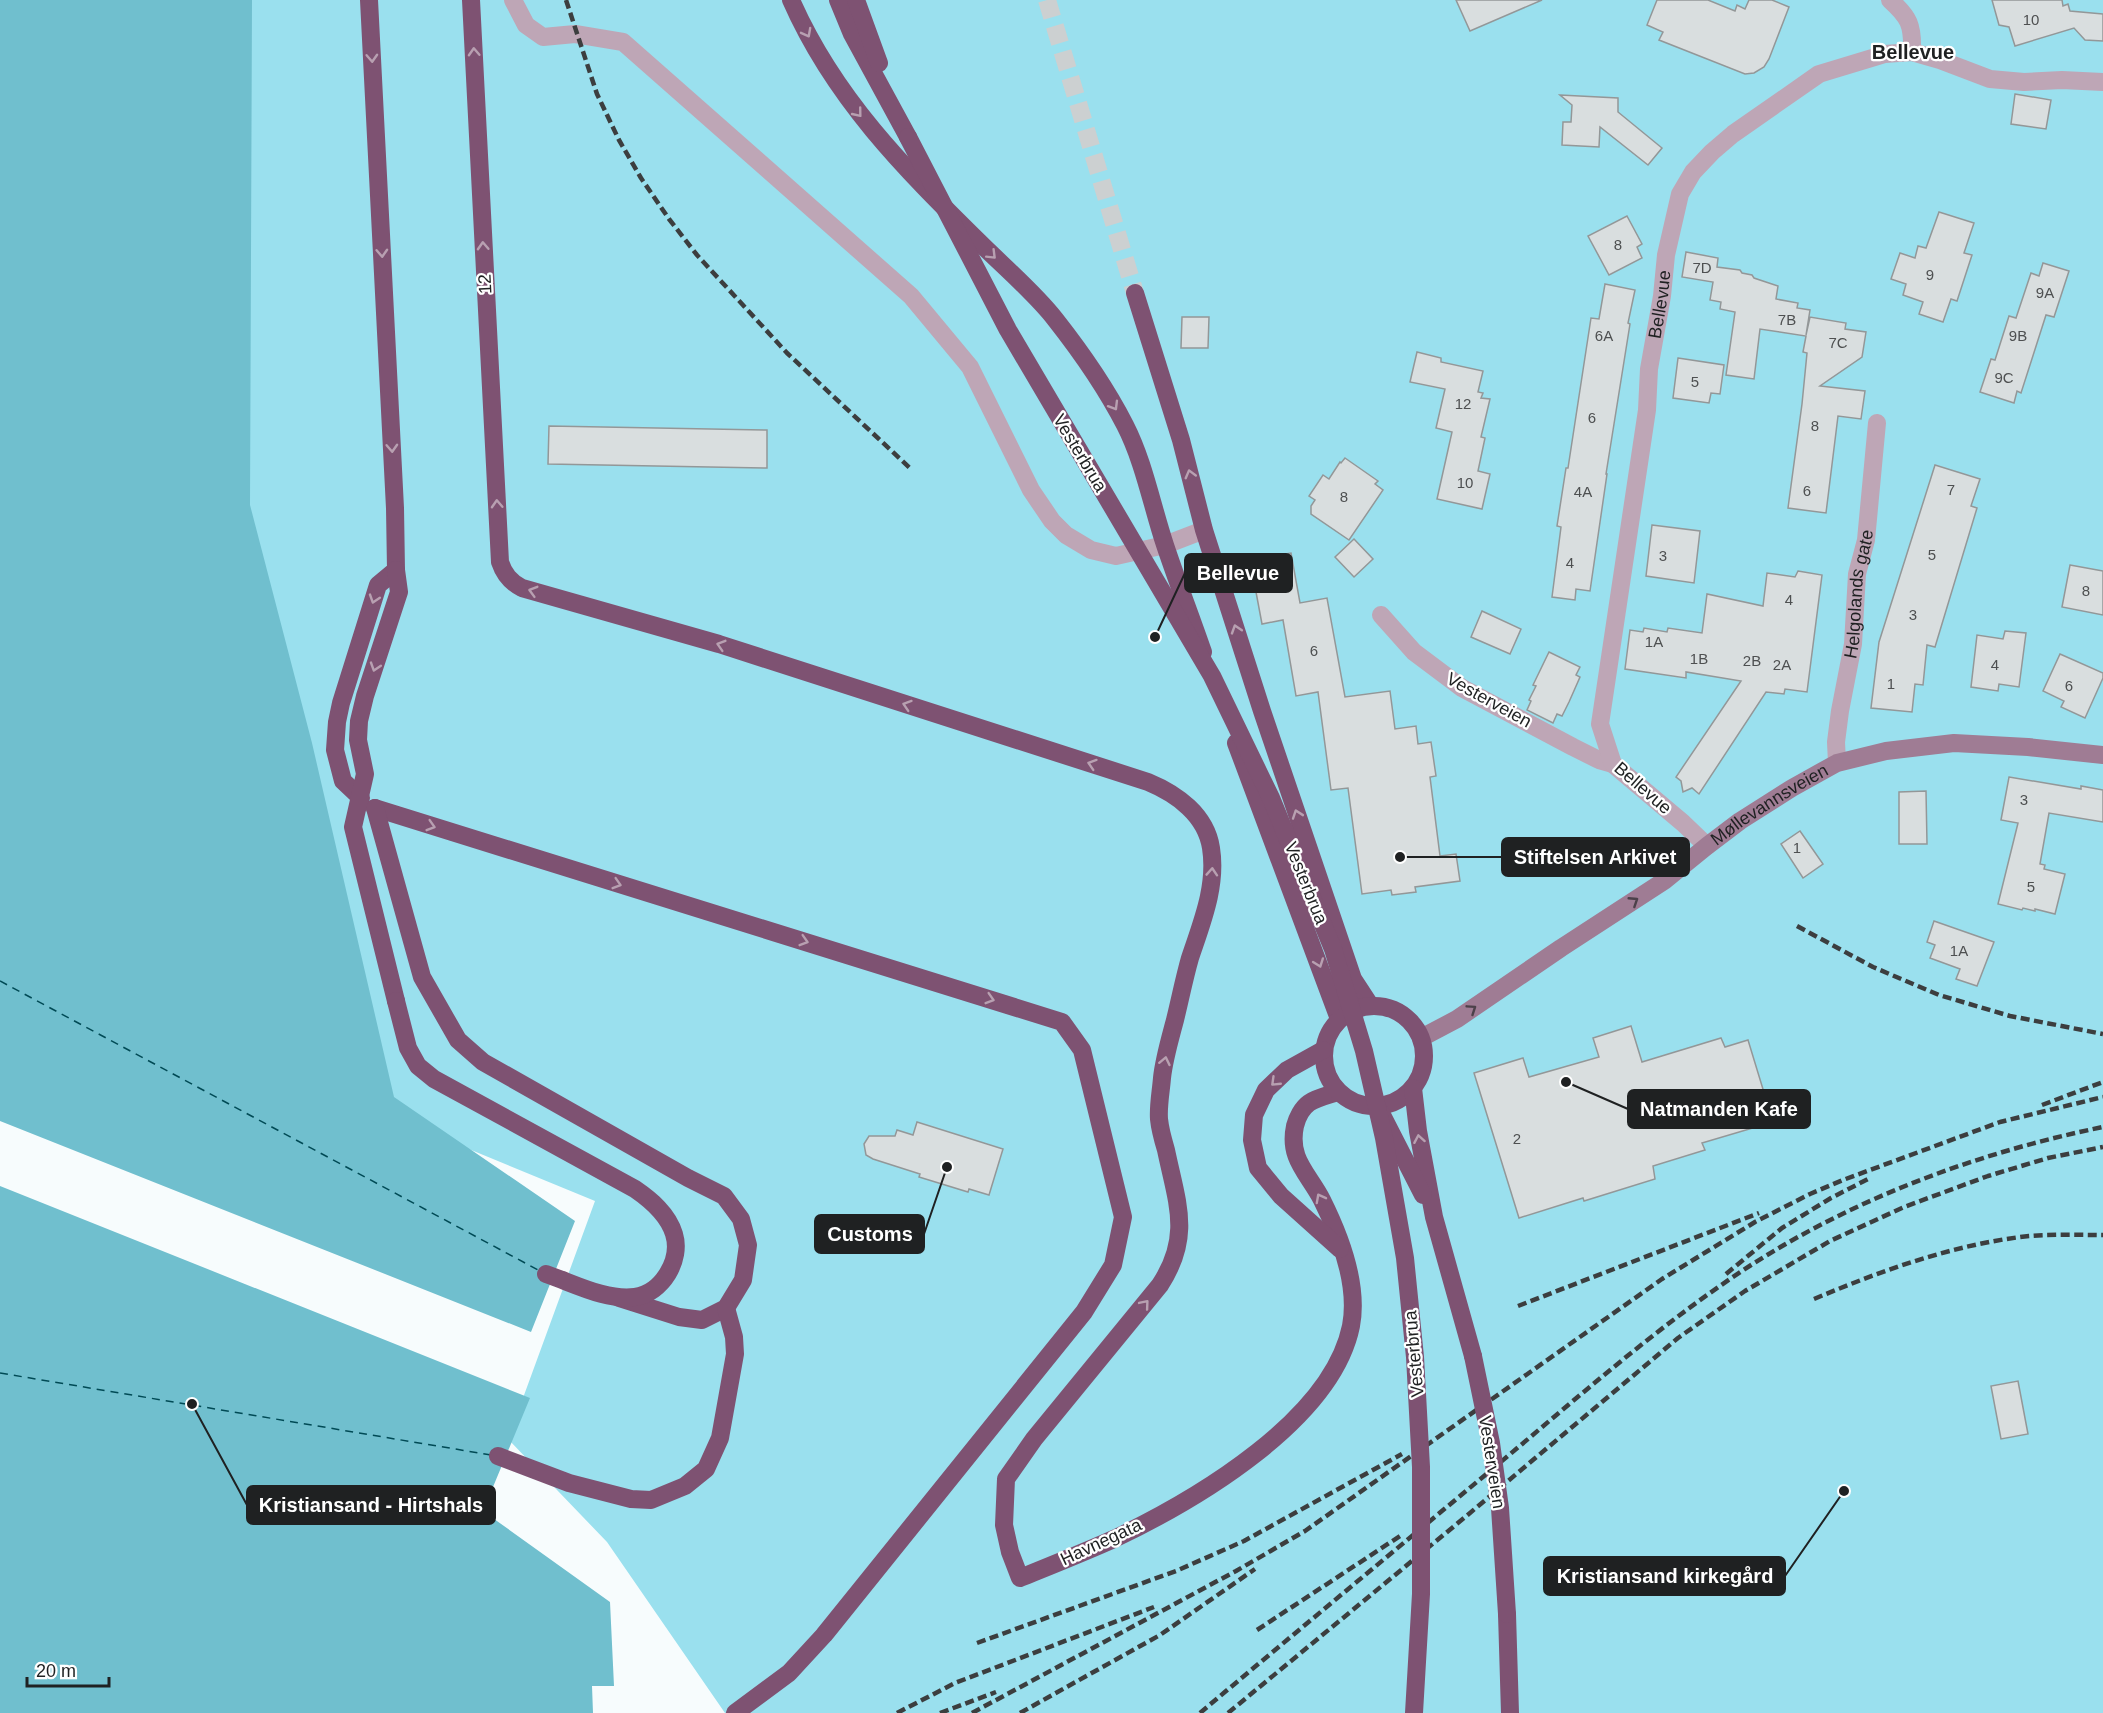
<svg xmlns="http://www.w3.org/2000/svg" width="2103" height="1713" font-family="Helvetica,sans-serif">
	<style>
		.green { fill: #9ae0ee }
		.water { fill: #70bfce }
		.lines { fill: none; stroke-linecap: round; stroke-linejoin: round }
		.ferry { stroke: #004a55; stroke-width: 1.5; stroke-dasharray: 8 6; stroke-linecap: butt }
		.building { fill: #d9dedf; stroke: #939798; stroke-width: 1.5 }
		.trunk-tunnel { stroke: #ccd0d1; stroke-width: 18; stroke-dasharray: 18 9; stroke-linecap: butt }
		.minor { stroke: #bea6b6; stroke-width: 18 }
		.secondary { stroke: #9f7c94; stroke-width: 18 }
		.trunk { stroke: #7e5272; stroke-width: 18 }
		.rail { stroke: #3c3e3f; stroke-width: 4.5; stroke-dasharray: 9 4.5; stroke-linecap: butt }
		.trunk-bridge { stroke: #7e5272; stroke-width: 18 }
		.oneway { stroke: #b8a0b1 }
		.oneway2 { stroke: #4c414a }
		.labels { text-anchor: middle; stroke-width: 4.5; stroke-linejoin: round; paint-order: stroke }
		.number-label { font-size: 15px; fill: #4e5051 }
		.street-label { font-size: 18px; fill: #1f2122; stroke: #fff }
		.neighbourhood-label { font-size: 20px; font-weight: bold; fill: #1f2122; stroke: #fff }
		.leader { fill: none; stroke: #1f2122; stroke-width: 2 }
		.callout-dot { fill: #1f2122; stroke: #fff; stroke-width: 2 }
		.callout { fill: #1f2122; stroke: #1f2122; stroke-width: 2 }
		.callout-label { font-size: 20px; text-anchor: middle; font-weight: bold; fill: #fff }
	</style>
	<rect width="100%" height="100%" fill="#f7fcfd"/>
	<path class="green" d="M241 0H2103V1713H725L607 1542 508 1439 595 1201 379 1112 239 471Z"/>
	<g class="water">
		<path d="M0 0H252L250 505 312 743 394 1097 575 1221 531 1332 0 1121Z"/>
		<path d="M0 1186 530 1398 483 1511 610 1602 614 1686H592L593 1713H0Z"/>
	</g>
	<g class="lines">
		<g class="ferry">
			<path d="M0 981 540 1271"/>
			<path d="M0 1373 491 1455"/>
		</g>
	</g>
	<g class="building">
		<path d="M1456 0H1542L1470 31Z"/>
		<path d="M1657 0H1708L1735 11 1737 5 1745 9 1749 0H1772L1789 7 1769 59 1764 67 1754 73 1745 74 1659 40 1663 32 1647 25Z"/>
		<path d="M1992 0H2062L2063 6 2068 4 2070 11 2103 14V41L2085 40 2074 28 2015 46 2009 27 1999 25Z"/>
		<path d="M2015 94 2051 100 2046 129 2011 124Z"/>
		<path d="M1560 95 1618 98V112L1662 148 1648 165 1600 127 1599 147 1562 145 1563 122H1571L1572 105Z"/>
		<path d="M1939 212 1974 223 1964 253 1972 255 1957 301 1951 299 1943 322 1919 314 1923 302 1903 295 1906 284 1891 279 1900 253 1915 258 1918 246 1926 248Z"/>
		<path d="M1627 216 1642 244 1637 247 1642 258 1609 275 1588 236Z"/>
		<path d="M1686 252 1718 258 1717 267 1740 270 1742 273 1752 275 1754 278 1778 286 1776 299 1798 303 1797 308 1810 310 1806 335 1810 317 1846 323 1845 329 1866 332 1862 357 1820 386 1865 391 1861 419 1838 416 1826 513 1788 508 1802 404 1807 353 1803 352 1806 336 1760 329 1754 379 1726 375 1735 312 1720 309 1721 302 1710 300 1713 282 1682 277Z"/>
		<path d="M2043 263 2069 271 2054 317 2046 315 2021 393 2017 391 2014 403 1980 392 1991 359 1995 360 2009 316 2016 318 2031 273 2039 276Z"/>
		<path d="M1605 284 1635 290 1628 323 1630 324 1606 474H1607L1590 591 1576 589 1575 600 1552 597 1561 527 1557 526 1566 468H1568L1591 318 1599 319Z"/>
		<path d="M1182 317H1209L1208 348H1181Z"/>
		<path d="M1417 352 1441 358V362L1483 371 1478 392 1483 393 1481 398 1490 399 1481 437 1485 438 1478 471 1490 474 1482 509 1437 499 1452 432 1436 428 1445 389 1410 382Z"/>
		<path d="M1678 358 1724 365 1720 394 1711 393 1709 403 1673 398Z"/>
		<path d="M549 426 767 430V468L548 464Z"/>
		<path d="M1345 458 1378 481 1375 484 1383 490 1349 540 1311 514V506L1315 500 1309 496 1323 475 1329 479 1340 462 1341 463Z"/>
		<path d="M1935 465 1980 479 1971 506 1977 508 1935 647 1927 645 1923 685 1915 684 1912 712 1871 708 1879 642Z"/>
		<path d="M1652 525 1700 531 1694 583 1646 576Z"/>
		<path d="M1354 539 1373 559 1354 577 1335 557Z"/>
		<path d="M1291 553 1300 603 1327 598 1345 697 1390 691 1395 729 1416 726 1418 744 1431 742 1436 776 1430 777 1440 856 1456 854 1460 881 1415 887 1416 892 1392 895 1391 890 1362 894 1348 788 1331 790 1318 692 1296 696 1283 620 1262 624 1250 560Z"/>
		<path d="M2070 565 2103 571V615L2062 607Z"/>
		<path d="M1798 571 1822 575 1807 692 1785 689 1784 694 1766 692 1699 794 1692 788 1683 792 1681 781 1676 777 1741 681 1686 672V678L1625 669 1630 630 1643 632 1644 628 1667 632 1668 628 1702 633 1707 594 1763 606 1767 573 1795 577Z"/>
		<path d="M1482 611 1521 629 1510 654 1471 637Z"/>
		<path d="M2005 631 2026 633 2019 687 1999 684 1998 691 1971 687 1977 635 2003 639Z"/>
		<path d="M1549 652 1580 667 1576 675 1580 677 1569 702 1562 716 1557 714 1553 723 1527 710 1531 701 1529 700 1536 686 1533 685Z"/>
		<path d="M2060 654 2103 673V678L2085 718 2061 707 2064 701 2043 691Z"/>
		<path d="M2009 777 2081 789V786L2103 790V822L2049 813 2040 864 2045 865 2044 869 2065 874 2055 914 2035 909V911L2023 908 2022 910 1998 904 2018 823 2001 820Z"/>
		<path d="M1926 791 1927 844H1899V792Z"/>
		<path d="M1800 831 1823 864 1803 878 1781 844Z"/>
		<path d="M1934 921 1994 942 1977 986 1956 979 1960 969 1930 958 1935 945 1927 942Z"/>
		<path d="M1631 1026 1642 1062 1721 1038 1725 1047 1748 1040 1773 1122 1702 1143 1705 1150 1653 1166 1655 1179 1584 1201 1583 1198 1519 1218 1474 1073 1523 1058 1529 1077 1599 1057 1593 1038Z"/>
		<path d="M917 1122 1003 1149 989 1195 969 1189 968 1192 919 1177 920 1174 873 1159 866 1155 864 1144 869 1136H895L897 1130 913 1135Z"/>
		<path d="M2018 1381 2028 1434 2001 1439 1991 1386Z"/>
	</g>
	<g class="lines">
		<path class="trunk-tunnel" d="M1047 0 1135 293"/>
		<g class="minor">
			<path d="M513 0 526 25 543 37 575 34 623 42 911 296 970 367 1031 490 1052 521 1066 535 1091 550 1116 556 1165 545 1204 530"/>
			<path d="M1890 0C1909 17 1913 25 1912 52"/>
			<path d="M1381 615 1414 652 1462 688 1573 747 1599 760 1613 764"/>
			<path id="s1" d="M1837 763 1836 742 1840 711 1853 644 1857 574 1866 540 1877 423"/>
			<path id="s2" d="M1707 846 1683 823 1613 764 1600 724 1647 410 1649 369 1662 296 1666 255 1680 194 1693 172 1712 152 1733 134 1819 74 1885 54 1912 52 1940 60 1990 79 2024 82 2062 80 2103 82"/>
		</g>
		<path class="secondary" id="s3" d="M1421 1038 1457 1019 1561 948 1664 881 1707 846 1740 821 1792 788 1837 763 1886 751 1954 743 2028 747 2103 755"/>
		<g class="trunk">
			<path d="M471 0 500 562C504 574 510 582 522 588L719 644 1148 782C1177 794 1206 815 1211 848 1217 886 1202 922 1190 958 1184 979 1180 1000 1175 1020 1170 1039 1164 1059 1162 1078 1161 1091 1158 1106 1159 1119 1160 1129 1163 1140 1166 1150 1177 1203 1192 1236 1160 1285L1034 1439 1006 1479 1004 1525 1010 1552 1020 1578C1052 1565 1085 1552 1116 1538 1197 1499 1332 1420 1351 1326 1359 1284 1340 1236 1322 1200 1308 1173 1288 1159 1295 1126 1297 1118 1302 1108 1309 1103 1316 1098 1329 1095 1338 1092"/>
			<path d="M791 0C834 98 904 168 979 242 1003 266 1035 293 1055 319 1081 352 1106 388 1125 425 1144 462 1152 506 1165 545 1177 581 1191 617 1203 652"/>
			<path d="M838 0 852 34 908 137"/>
			<path d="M856 0 879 63"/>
			<path d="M1135 293 1181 440 1204 530 1262 711 1353 979 1370 1005"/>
			<path d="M1236 743 1339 1019"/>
			<path d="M361 798 343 781 335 750 337 722 341 703 378 585 396 570 395 508 369 0"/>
			<path d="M375 808 1062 1022 1082 1050 1123 1217 1113 1265 1084 1312 824 1635 789 1673 735 1713"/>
			<path d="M375 808 422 977 458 1040 483 1062 688 1178 724 1196 741 1219 748 1245 743 1280 726 1308 702 1320 679 1317 619 1298"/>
			<path d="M396 1001 353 827 365 774 358 740 359 721 365 696 399 592 396 570"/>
			<circle cx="1374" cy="1056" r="50"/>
			<path d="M1323 1050 1287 1070 1266 1090 1254 1115 1252 1140 1258 1168 1281 1196 1340 1249"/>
			<path d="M1413 1088 1418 1131 1434 1217 1473 1356"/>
			<path d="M1381 1113 1423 1195"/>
			<path d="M498 1456 569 1483 631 1499 651 1500 685 1486 706 1469 720 1438 735 1354 734 1337 726 1308"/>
			<path d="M1507 1614 1510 1713"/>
		</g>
		<g class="rail">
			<path d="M566 0 597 94 619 140 641 178 669 219 697 255 787 353 912 470"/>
			<path d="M1797 926 1873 967 1939 995 2010 1016 2103 1034"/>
			<path d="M2042 1105 2103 1082"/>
			<path d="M1726 1274 1782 1228 1831 1198 1870 1178"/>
			<path d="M1814 1299C1883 1270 1955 1244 2029 1236 2054 1234 2079 1235 2103 1235"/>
			<path d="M1518 1306 1759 1213"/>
			<path d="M1257 1630 1400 1536"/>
			<path d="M977 1643 1176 1571 1244 1541 1402 1454"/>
			<path d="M897 1713 955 1683 1154 1607"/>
			<path d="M940 1713 996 1692"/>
			<path d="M972 1713 1236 1571 1305 1531 1662 1279 1755 1222 1810 1194 1843 1180 2000 1122 2103 1097"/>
			<path d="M1020 1713 1160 1635 1255 1569"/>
			<path d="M1200 1713C1296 1632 1393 1552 1490 1471 1569 1405 1645 1337 1730 1279 1841 1203 1971 1154 2103 1127"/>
			<path d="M1228 1713 1464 1518 1678 1338 1745 1291 1830 1241 1904 1207 1988 1176 2048 1158 2103 1147"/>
		</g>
		<g class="trunk-bridge">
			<path d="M908 137 1008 330 1212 676 1271 798 1333 949 1364 1051 1384 1138 1405 1258 1415 1357 1421 1467V1594L1414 1713"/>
			<path d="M396 1001 408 1048 418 1066 434 1079 635 1189C651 1200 668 1214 674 1234 682 1260 662 1293 635 1297 606 1301 573 1283 546 1274"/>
			<path d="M1473 1356 1491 1443 1500 1508 1507 1614"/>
		</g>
	</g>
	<defs><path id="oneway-chevron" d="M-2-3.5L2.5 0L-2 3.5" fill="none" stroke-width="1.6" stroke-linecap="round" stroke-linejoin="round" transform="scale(1.5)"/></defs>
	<g class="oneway">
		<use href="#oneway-chevron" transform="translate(807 33) rotate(62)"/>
		<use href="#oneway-chevron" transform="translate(474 52) rotate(-93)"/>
		<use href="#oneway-chevron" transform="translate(372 58) rotate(87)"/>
		<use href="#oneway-chevron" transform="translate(858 113) rotate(51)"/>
		<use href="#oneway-chevron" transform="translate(483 246) rotate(-93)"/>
		<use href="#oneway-chevron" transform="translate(382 253) rotate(87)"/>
		<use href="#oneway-chevron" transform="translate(992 255) rotate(45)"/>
		<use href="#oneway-chevron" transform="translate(1114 406) rotate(59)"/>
		<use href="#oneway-chevron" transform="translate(392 448) rotate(87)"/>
		<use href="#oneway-chevron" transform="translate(1190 474) rotate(-105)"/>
		<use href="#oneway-chevron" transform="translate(497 504) rotate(-93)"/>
		<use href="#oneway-chevron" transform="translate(533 591) rotate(-164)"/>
		<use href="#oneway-chevron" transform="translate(374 599) rotate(108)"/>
		<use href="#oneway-chevron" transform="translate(1236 629) rotate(-108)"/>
		<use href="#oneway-chevron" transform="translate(721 645) rotate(-163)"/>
		<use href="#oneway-chevron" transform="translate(375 667) rotate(108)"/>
		<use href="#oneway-chevron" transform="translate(907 705) rotate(-162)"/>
		<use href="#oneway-chevron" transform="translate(1092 764) rotate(-162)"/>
		<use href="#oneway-chevron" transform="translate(1297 814) rotate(-109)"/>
		<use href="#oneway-chevron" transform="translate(431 826) rotate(17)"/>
		<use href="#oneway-chevron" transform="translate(1212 872) rotate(-86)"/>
		<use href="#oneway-chevron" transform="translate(617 884) rotate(17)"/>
		<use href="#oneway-chevron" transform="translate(804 941) rotate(17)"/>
		<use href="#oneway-chevron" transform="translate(1319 963) rotate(70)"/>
		<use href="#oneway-chevron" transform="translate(990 999) rotate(17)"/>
		<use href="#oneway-chevron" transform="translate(1165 1061) rotate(-78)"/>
		<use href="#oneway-chevron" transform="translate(1275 1082) rotate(136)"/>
		<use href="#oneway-chevron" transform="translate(1419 1139) rotate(-100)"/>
		<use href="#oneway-chevron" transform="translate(1320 1198) rotate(-118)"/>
		<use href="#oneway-chevron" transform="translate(1145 1304) rotate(-50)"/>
	</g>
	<g class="oneway2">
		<use href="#oneway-chevron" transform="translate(1634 901) rotate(-33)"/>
		<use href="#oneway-chevron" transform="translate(1472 1009) rotate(-34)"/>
	</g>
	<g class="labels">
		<g class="number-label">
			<text x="2031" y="25">10</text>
			<text x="1618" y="250">8</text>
			<text x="1702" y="273">7D</text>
			<text x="1930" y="280">9</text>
			<text x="2045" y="298">9A</text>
			<text x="1787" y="325">7B</text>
			<text x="1604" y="341">6A</text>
			<text x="2018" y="341">9B</text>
			<text x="1838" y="348">7C</text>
			<text x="2004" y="383">9C</text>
			<text x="1695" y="387">5</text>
			<text x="1463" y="409">12</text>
			<text x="1592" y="423">6</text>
			<text x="1815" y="431">8</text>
			<text x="1465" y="488">10</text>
			<text x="1951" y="495">7</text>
			<text x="1807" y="496">6</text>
			<text x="1583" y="497">4A</text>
			<text x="1344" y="502">8</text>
			<text x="1932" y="560">5</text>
			<text x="1663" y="561">3</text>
			<text x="1570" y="568">4</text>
			<text x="2086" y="596">8</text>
			<text x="1789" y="605">4</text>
			<text x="1913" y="620">3</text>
			<text x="1654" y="647">1A</text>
			<text x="1314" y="656">6</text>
			<text x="1699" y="664">1B</text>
			<text x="1752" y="666">2B</text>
			<text x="1782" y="670">2A</text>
			<text x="1995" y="670">4</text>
			<text x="1891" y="689">1</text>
			<text x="2069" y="691">6</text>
			<text x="2024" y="805">3</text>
			<text x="1797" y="853">1</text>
			<text x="2031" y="892">5</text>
			<text x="1959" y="956">1A</text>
			<text x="1517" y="1144">2</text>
		</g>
		<g class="street-label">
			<text transform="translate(485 284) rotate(-93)" y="6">12</text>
			<text dy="6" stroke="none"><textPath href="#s2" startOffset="591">Bellevue</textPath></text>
			<text transform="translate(1080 453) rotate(59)" y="6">Vesterbrua</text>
			<text dy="6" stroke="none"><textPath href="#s1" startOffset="171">Helgolands gate</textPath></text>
			<text transform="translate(1489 700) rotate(29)" y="6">Vesterveien</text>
			<text transform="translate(1643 788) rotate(41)" y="6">Bellevue</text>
			<text dy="6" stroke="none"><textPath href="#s3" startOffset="420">Møllevannsveien</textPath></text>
			<text transform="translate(1306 883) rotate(68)" y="6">Vesterbrua</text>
			<text transform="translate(1414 1354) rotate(-95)" y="6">Vesterbrua</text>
			<text transform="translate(1492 1462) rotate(81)" y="6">Vesterveien</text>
			<text transform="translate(1101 1542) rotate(-25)" y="6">Havnegata</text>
		</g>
		<g class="neighbourhood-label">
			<text x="1913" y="59">Bellevue</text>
		</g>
	</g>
	<path class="leader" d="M1155 637L1185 573M1400 857L1502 857M1566 1082L1628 1109M947 1167L924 1234M192 1404L247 1505M1844 1491L1785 1576"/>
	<g class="callout-dot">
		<circle cx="1155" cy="637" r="6"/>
		<circle cx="1400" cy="857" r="6"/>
		<circle cx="1566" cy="1082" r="6"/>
		<circle cx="947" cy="1167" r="6"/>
		<circle cx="192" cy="1404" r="6"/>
		<circle cx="1844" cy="1491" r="6"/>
	</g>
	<g class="callout">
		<rect x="1185" y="554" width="107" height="38" rx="6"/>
		<rect x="1502" y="838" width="187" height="38" rx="6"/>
		<rect x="1628" y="1090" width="182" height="38" rx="6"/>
		<rect x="815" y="1215" width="109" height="38" rx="6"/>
		<rect x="247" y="1486" width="248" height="38" rx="6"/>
		<rect x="1544" y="1557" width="241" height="38" rx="6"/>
	</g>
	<g class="callout-label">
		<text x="1238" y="580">Bellevue</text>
		<text x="1595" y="864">Stiftelsen Arkivet</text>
		<text x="1719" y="1116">Natmanden Kafe</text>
		<text x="870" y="1241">Customs</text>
		<text x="371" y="1512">Kristiansand - Hirtshals</text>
		<text x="1665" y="1583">Kristiansand kirkegård</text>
	</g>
	<path d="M27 1677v9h82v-9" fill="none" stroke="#1f2122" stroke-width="3"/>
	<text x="36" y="1677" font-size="18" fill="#1f2122" stroke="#ffffff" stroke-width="4.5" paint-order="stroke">20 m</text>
</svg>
